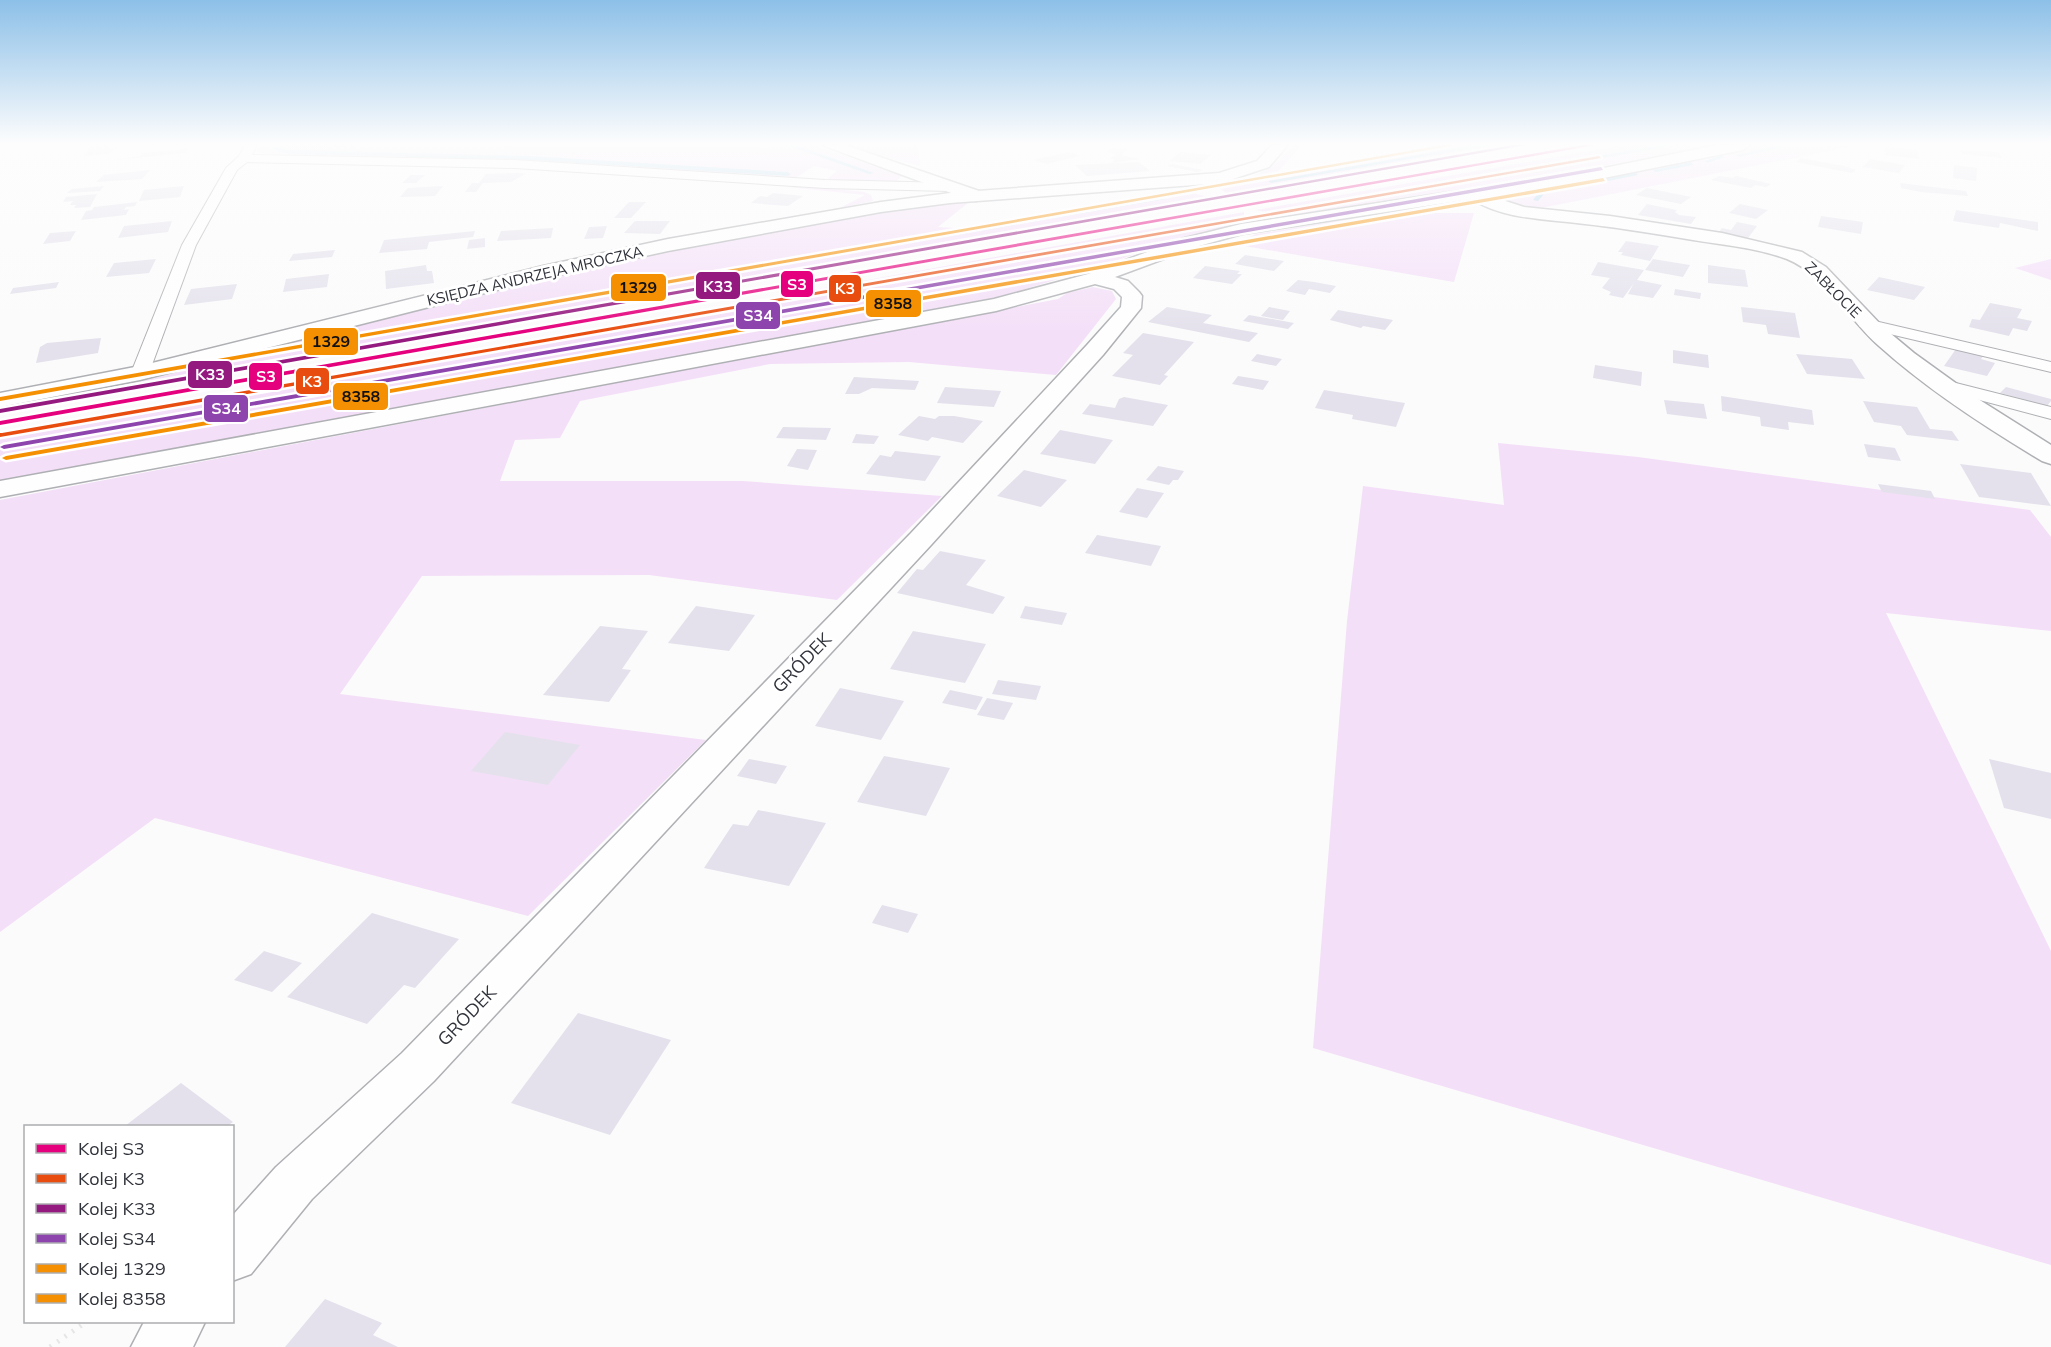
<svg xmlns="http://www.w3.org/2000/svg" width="2051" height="1347" font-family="Mulish,sans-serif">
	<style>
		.green { fill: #f4dff8 }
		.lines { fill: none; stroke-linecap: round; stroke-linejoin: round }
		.stream { fill: #a6d1e8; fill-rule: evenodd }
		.building { fill: #e4e1ec }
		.service-casing { stroke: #afb0b4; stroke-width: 2 }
		.minor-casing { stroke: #afb0b4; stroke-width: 3 }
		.tertiary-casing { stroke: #afb0b4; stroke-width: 3 }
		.path { stroke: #e6e6e7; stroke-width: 5; stroke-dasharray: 2 7; stroke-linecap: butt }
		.service { fill: #fefefe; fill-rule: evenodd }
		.minor { fill: #fefefe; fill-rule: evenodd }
		.tertiary { fill: #fefefe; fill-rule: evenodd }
		.rail-1-casing { stroke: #fff; stroke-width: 5 }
		.rail-2-casing { stroke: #fff; stroke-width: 5 }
		.rail-3-casing { stroke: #fff; stroke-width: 5 }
		.rail-4-casing { stroke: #fff; stroke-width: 5 }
		.rail-5-casing { stroke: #fff; stroke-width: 5 }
		.rail-6-casing { stroke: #fff; stroke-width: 5 }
		.rail-1 { fill: #e5007d; fill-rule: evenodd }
		.rail-2 { fill: #e84d0f; fill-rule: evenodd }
		.rail-3 { fill: #951a80; fill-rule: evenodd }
		.rail-4 { fill: #8e44ad; fill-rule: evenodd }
		.rail-5 { fill: #f59003; fill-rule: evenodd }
		.rail-6 { fill: #f59003; fill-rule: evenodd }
		.labels { text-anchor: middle; stroke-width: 6; stroke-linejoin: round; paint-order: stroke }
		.far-street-label { font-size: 15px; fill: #30323a; stroke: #fff }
		.street-label { font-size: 18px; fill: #30323a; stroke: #fff }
		.line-badge { stroke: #fff; stroke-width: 2 }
		.badge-label { font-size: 16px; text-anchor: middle; font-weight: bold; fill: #fff }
		.pale-badge-label { font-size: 16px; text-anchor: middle; font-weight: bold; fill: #111 }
	</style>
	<rect width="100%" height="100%" fill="#fbfbfb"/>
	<g class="green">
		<path d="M258 145H813L902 176 893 184 825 181 837 171 814 166 794 179 585 164 267 154 257 152Z"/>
		<path d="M846 145H918L920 166 856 149Z"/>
		<path d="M1292 145H1302L1272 178 1469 145H1537L1234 199 1217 186C1250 178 1271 174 1292 145Z"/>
		<path d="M1624 145H1719L1491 186 1283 216 1256 210Z"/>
		<path d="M1762 145H1860L1546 207 1526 208 1493 198 1499 193Z"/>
		<path d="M792 184 864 192 871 195 873 201 840 208 865 195 788 187Z"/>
		<path d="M1192 193 1222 200 304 358 310 354 128 385C399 316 668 236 946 204L968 203 938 227 974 229Z"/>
		<path d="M1244 212V224C1154 244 1069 279 979 302L0 480V432L713 308Z"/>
		<path d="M1389 213H1474L1454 282 1233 244 1256 234Z"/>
		<path d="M2051 259V280L2015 268Z"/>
		<path d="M1093 287 1112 291 1116 299 1056 375 909 362 770 364 580 401 560 438 515 440 500 481H743L942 496 837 600 649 575 422 576 340 694 706 740 528 916 155 818 0 932V500L1058 299 1067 293Z"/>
		<path d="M1498 443 1638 457 2030 510 2051 537V631L1886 613 2051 951V1265L1313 1048 1347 621 1363 486 1504 505Z"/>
	</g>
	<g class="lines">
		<g class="stream">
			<path d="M269 145 294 150 531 156 788 172 791 174 788 176 531 160 294 154 277 152Z"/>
			<path d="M785 145H796L874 173 869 174Z"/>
			<path d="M1474 145H1491L1271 183 1268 181Z"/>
			<path d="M1660 145H1677L1303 211 1299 209Z"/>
			<path d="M1779 145 1784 147 1739 157 1736 155Z"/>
			<path d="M1720 156 1725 157 1707 163 1704 161Z"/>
			<path d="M1691 162 1693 165 1656 172 1653 170Z"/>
			<path d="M1636 172 1638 175 1544 194 1538 201 1533 200 1540 191Z"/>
			<path d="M1163 196 1165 199 298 349 294 346 298 343Z"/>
		</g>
	</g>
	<g class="building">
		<path d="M91 145H113L111 148 118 147 108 154 84 156Z"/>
		<path d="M1884 146 1917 150 1920 159 1886 155Z"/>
		<path d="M1113 147 1129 148 1121 155 1140 159 1113 163 1114 159H1110L1116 154 1106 152Z"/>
		<path d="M188 149 186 153 114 160 141 156 142 153Z"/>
		<path d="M1961 150 1999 152 2002 158 1962 154Z"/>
		<path d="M1068 152 1080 156 1046 164 1034 160Z"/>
		<path d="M1180 152H1184L1211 155 1200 164 1170 161Z"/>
		<path d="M1801 158 1844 166 1856 170 1852 173 1796 162Z"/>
		<path d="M1870 159 1905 165 1899 173 1863 167Z"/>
		<path d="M1139 162 1150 171 1087 176 1075 165Z"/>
		<path d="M1172 164 1203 170 1198 172 1167 166Z"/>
		<path d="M1954 165 1977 168 1976 181 1953 178Z"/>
		<path d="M150 170 142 179 96 182 104 175Z"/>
		<path d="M486 174 518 173 525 174 511 182 483 183 476 192H465L472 183H479Z"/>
		<path d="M411 175H425L416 183H402Z"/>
		<path d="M1719 176 1733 178 1736 176 1771 184 1766 187 1755 185 1751 188 1711 180Z"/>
		<path d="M1900 183 1966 191 1968 196 1921 192 1901 188Z"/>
		<path d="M104 186 100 191 67 193 72 189Z"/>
		<path d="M184 186 180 197 139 201 144 190Z"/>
		<path d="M443 186 435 196 400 197 408 188Z"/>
		<path d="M1647 188 1691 197 1681 204 1636 195Z"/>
		<path d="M773 193 803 196 788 206 751 203 760 196 767 197Z"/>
		<path d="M97 194 90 207 74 208 76 205H70L73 201 63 202 66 197Z"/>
		<path d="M137 202 135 206 126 207 124 210 129 209 126 215 81 220 86 211 92 210 94 207Z"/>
		<path d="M629 202H646L631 218H614Z"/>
		<path d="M1647 204 1677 210 1675 212 1679 215 1696 217 1691 224 1638 215Z"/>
		<path d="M1740 204 1768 210 1756 219 1729 213Z"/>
		<path d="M1956 210 2038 222V231L2000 223 1999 228 1953 221Z"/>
		<path d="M1821 216 1863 222 1861 234 1818 227Z"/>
		<path d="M172 221 168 232 118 238 124 226Z"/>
		<path d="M635 221H670L660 234 624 233Z"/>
		<path d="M1737 222 1757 226 1748 238 1718 233 1722 228 1731 230Z"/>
		<path d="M607 226 603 238 584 239 589 227Z"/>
		<path d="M553 228 551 238 497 241 501 231Z"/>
		<path d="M76 231 70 241 43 244 50 233Z"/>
		<path d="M475 231 473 237 429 242 427 249 379 253 384 240Z"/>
		<path d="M485 238V247L467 249 469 240Z"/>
		<path d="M1626 241 1659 246 1650 261 1621 255 1623 252H1618Z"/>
		<path d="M335 250 332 257 289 261 293 254Z"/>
		<path d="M1245 255 1284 261 1274 271 1235 264Z"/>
		<path d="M156 259 149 273 106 277 114 263Z"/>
		<path d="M1653 259 1690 265 1683 277 1645 270Z"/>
		<path d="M1598 262 1644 270 1637 280 1662 285 1653 298 1628 294 1634 283 1623 298 1609 295 1611 292 1602 288 1610 278 1591 275Z"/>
		<path d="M426 265 427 271H432L434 283 386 289 385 271Z"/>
		<path d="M1708 265 1745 270 1748 287 1708 283Z"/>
		<path d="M1205 266 1240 271 1237 274H1242L1232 284 1193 278Z"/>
		<path d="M329 274 327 287 283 292 286 279Z"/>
		<path d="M1879 277 1925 287 1914 300 1867 290Z"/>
		<path d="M1298 280 1314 282 1336 286 1330 293 1309 289 1305 295 1286 291Z"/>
		<path d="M59 282 56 288 10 294 13 288Z"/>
		<path d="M237 284 232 299 184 305 191 289Z"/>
		<path d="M1675 289 1701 293 1700 299 1674 295Z"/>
		<path d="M1990 303 2022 309 2017 318 2032 321 2027 331 2013 328 2009 336 1969 327 1972 319 1980 320Z"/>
		<path d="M1167 307 1212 315 1203 323 1258 333 1249 342 1148 322Z"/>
		<path d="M1269 307 1290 311 1283 320 1261 316Z"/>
		<path d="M1741 307 1795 313 1800 338 1768 334 1766 325 1743 322Z"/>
		<path d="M1338 310 1393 320 1385 330 1363 326 1361 328 1330 320Z"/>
		<path d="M1249 315 1278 320 1294 323 1288 329 1243 321Z"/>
		<path d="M1143 333 1194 342 1164 375 1168 376 1160 385 1112 376 1133 355 1123 353Z"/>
		<path d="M101 338 98 353 36 363 40 347 47 343Z"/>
		<path d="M1956 349 1984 355 1981 359 1995 363 1987 376 1944 366Z"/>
		<path d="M1673 350 1708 355 1709 368 1673 363Z"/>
		<path d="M1257 354 1282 359 1276 366 1251 361Z"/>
		<path d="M1796 354 1852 359 1865 379 1807 374Z"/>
		<path d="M1595 365 1642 372 1641 386 1593 378Z"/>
		<path d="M1238 376 1269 381 1263 390 1232 384Z"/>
		<path d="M854 377 919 381 915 390 872 388 859 394H845Z"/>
		<path d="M945 387 1001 391 994 407 937 403Z"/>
		<path d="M2006 387 2051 399V401L2047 406 2000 393Z"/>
		<path d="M1324 390 1405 403 1396 427 1352 419 1353 415 1315 408Z"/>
		<path d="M1721 396 1812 410 1814 425 1788 422 1789 430 1761 426 1760 417 1722 411Z"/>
		<path d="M1124 397 1168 405 1153 426 1082 414 1090 404 1115 408 1119 399Z"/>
		<path d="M1664 400 1704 404 1707 419 1667 414Z"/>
		<path d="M1863 401 1917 407 1930 429 1952 431 1959 441 1907 435 1901 426 1874 422Z"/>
		<path d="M919 416 935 419 939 416H954L983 421 963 443 932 437 928 441 898 435Z"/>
		<path d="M783 427 831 428 826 440 776 438Z"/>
		<path d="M1060 430 1113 440 1095 464 1040 454Z"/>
		<path d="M856 434 879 436 874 444 852 443Z"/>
		<path d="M1864 444 1895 448 1901 461 1868 457Z"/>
		<path d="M797 449 817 450 808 470 787 466Z"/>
		<path d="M895 451 941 456 925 481 866 474 880 455 891 457Z"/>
		<path d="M1960 464 2031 473 2051 506 1979 497Z"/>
		<path d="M1158 466 1184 471 1178 480H1173L1169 485 1146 480Z"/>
		<path d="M1024 470 1067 480 1041 507 997 496Z"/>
		<path d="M1878 484 1931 491 1935 499 1882 492Z"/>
		<path d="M1137 488 1164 493 1147 518 1119 512Z"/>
		<path d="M1097 535 1161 546 1151 566 1085 553Z"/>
		<path d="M940 551 986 560 966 585 1005 597 993 614 897 593 917 569 923 570Z"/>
		<path d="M696 606 755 615 729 651 668 643Z"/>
		<path d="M1025 606 1067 613 1062 625 1020 618Z"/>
		<path d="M600 626 648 631 622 669 631 670 609 702 543 695Z"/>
		<path d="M913 631 986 644 965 683 890 669Z"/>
		<path d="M998 680 1041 686 1036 700 992 694Z"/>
		<path d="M840 688 904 701 881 740 815 726Z"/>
		<path d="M950 690 983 697 976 710 942 703Z"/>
		<path d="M987 698 1013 703 1004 720 977 715Z"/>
		<path d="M505 732 580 745 548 785 471 771Z"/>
		<path d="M884 756 950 768 926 816 857 802Z"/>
		<path d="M749 759 787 766 776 784 737 776Z"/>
		<path d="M1989 759 2051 773V819L2004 808Z"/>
		<path d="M758 810 826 823 789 886 704 868 733 824 748 826Z"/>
		<path d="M882 905 918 914 908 933 872 923Z"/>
		<path d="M372 913 459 939 415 988 404 985 367 1024 287 997Z"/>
		<path d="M264 951 302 963 272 992 234 980Z"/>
		<path d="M578 1013 671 1040 610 1135 511 1103Z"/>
		<path d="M181 1083 233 1122 227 1126H125Z"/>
		<path d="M325 1299 382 1323 373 1335 398 1347H285Z"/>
	</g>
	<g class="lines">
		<g class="service-casing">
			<g id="service">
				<path d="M245 145H257L252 155 515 160 825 180 949 183 955 187 949 191 825 188 515 168 247 162 237 170 196 245 149 373 146 377H134L131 373 182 245 226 168 239 156Z"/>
				<path d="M1866 319 2051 362V372L1860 327 1858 324Z"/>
				<path d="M1944 380 2051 407V419L1938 389 1935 385 1938 381Z"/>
			</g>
		</g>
		<g class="minor-casing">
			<g id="minor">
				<path d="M822 145H845L982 192 984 196 976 201 970 200Z"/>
				<path d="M1718 145H1750L1743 150 1589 181 1490 196 1524 207 1610 216 1722 233 1802 252 1826 267 1884 328 1914 353 1975 397 2051 445V464L2042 461C1985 427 1928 390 1879 346 1848 319 1826 275 1787 259 1757 248 1724 245 1693 240 1657 234 1621 228 1585 224 1547 219 1505 220 1471 199L1242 234 1199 246 1115 277 1128 281 1139 292 1142 296 1141 308 1103 355 931 545 434 1081 312 1199 251 1274 232 1281V1216L276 1167 402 1053 911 533 1087 345 1121 307 1122 297 1114 289 1095 284 996 311 0 497V481L994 299 1088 274 1185 238 1241 224 1589 171Z"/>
				<path d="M144 1322H205L193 1347H131Z"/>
			</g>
		</g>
		<g class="tertiary-casing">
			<path id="tertiary" d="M1272 145H1288L1269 167 1221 183 950 203 881 212 668 251 544 278 140 380 0 407V393L140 366 543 266 668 239 881 202 950 193 1219 173 1257 161Z"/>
		</g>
		<path class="path" d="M50 1347 86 1322"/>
		<use href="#service" class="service"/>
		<use href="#minor" class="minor"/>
		<use href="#tertiary" class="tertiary"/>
		<g class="rail-1-casing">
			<path id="rail-1" d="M1583 145H1596L0 425V421Z"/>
		</g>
		<g class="rail-2-casing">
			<path id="rail-2" d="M1599 156 1601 158 0 437V433H2Z"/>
		</g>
		<g class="rail-3-casing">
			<path id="rail-3" d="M1513 145H1526L0 413V409Z"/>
		</g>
		<g class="rail-4-casing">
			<path id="rail-4" d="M1601 167 1603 170 4 449 0 447 4 445Z"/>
		</g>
		<g class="rail-5-casing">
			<path id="rail-5" d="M1443 145H1456L0 401V397Z"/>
		</g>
		<g class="rail-6-casing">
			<path id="rail-6" d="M1603 178 1605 181 6 460 2 458 6 456Z"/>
		</g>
		<use href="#rail-1" class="rail-1"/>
		<use href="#rail-2" class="rail-2"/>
		<use href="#rail-3" class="rail-3"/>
		<use href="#rail-4" class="rail-4"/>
		<use href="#rail-5" class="rail-5"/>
		<use href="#rail-6" class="rail-6"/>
	</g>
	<linearGradient id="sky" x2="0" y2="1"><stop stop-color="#8dc0e8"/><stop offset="0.43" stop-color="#fdfdfd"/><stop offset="1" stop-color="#fdfdfd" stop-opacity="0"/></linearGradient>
	<rect width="2051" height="334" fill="url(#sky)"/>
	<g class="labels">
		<g class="far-street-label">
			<text transform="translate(535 276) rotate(-13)" y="5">KSIĘDZA ANDRZEJA MROCZKA</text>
			<text transform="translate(1833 290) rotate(45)" y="5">ZABŁOCIE</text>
		</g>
		<g class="street-label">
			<text transform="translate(802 663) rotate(-46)" y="6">GRÓDEK</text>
			<text transform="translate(467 1016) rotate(-46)" y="6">GRÓDEK</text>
		</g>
	</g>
	<g class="line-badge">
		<rect x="780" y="270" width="34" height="28" rx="6" fill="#e5007d"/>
		<rect x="695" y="271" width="46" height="29" rx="6" fill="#951a80"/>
		<rect x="610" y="273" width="57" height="29" rx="6" fill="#f59003"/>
		<rect x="828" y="274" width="34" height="29" rx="6" fill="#e84d0f"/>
		<rect x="865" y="289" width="57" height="29" rx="6" fill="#f59003"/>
		<rect x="735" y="301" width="46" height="29" rx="6" fill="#8e44ad"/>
		<rect x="303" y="327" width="56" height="29" rx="6" fill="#f59003"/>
		<rect x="187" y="360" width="46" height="29" rx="6" fill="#951a80"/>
		<rect x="248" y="362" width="35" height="29" rx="6" fill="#e5007d"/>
		<rect x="295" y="367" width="35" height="28" rx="6" fill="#e84d0f"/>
		<rect x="332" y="382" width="57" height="29" rx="6" fill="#f59003"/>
		<rect x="203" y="394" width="46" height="29" rx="6" fill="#8e44ad"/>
	</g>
	<g class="badge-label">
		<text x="797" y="290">S3</text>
		<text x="718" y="292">K33</text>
		<text x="845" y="294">K3</text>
		<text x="758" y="321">S34</text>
		<text x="210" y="380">K33</text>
		<text x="266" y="382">S3</text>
		<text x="312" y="387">K3</text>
		<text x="226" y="414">S34</text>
	</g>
	<g class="pale-badge-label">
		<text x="638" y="293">1329</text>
		<text x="893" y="309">8358</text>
		<text x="331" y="347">1329</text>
		<text x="361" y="402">8358</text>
	</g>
	<rect x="24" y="1125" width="210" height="198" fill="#ffffff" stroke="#acadb0" stroke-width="1.5"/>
	<rect x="36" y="1144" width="30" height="9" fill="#e5007d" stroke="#acadb0" stroke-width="1.5"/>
	<text x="78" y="1155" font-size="18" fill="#30323a">Kolej S3</text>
	<rect x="36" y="1174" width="30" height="9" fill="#e84d0f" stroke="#acadb0" stroke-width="1.5"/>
	<text x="78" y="1185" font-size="18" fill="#30323a">Kolej K3</text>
	<rect x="36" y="1204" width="30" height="9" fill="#951a80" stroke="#acadb0" stroke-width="1.5"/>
	<text x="78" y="1215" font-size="18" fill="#30323a">Kolej K33</text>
	<rect x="36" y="1234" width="30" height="9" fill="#8e44ad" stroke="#acadb0" stroke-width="1.5"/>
	<text x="78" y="1245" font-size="18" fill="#30323a">Kolej S34</text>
	<rect x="36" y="1264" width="30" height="9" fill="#f59003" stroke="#acadb0" stroke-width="1.5"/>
	<text x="78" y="1275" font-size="18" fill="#30323a">Kolej 1329</text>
	<rect x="36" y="1294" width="30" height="9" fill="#f59003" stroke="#acadb0" stroke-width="1.5"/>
	<text x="78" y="1305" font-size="18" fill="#30323a">Kolej 8358</text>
</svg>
